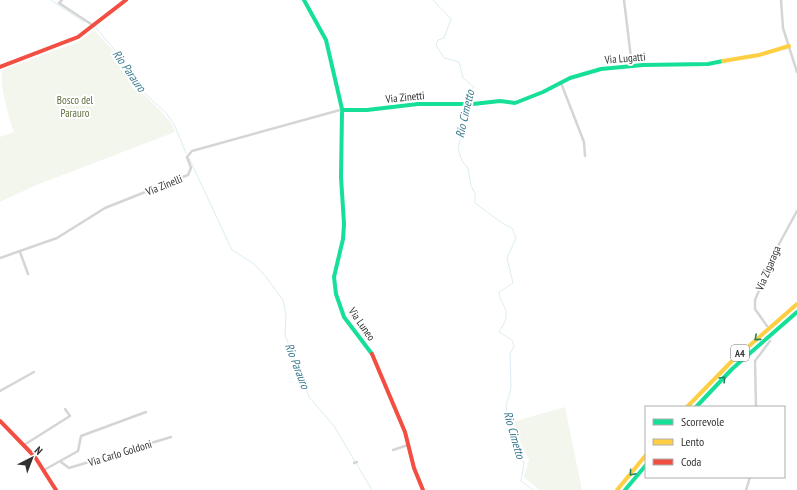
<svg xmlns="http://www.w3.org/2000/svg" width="797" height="490" font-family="'PT Sans Narrow',sans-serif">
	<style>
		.green { fill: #f3f6ed }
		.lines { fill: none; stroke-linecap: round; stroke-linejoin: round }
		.stream { stroke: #dbedf3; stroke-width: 1 }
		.street { stroke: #d5d5d5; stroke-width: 2.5 }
		.fast { stroke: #16e098; stroke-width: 4 }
		.slow { stroke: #ffcf43; stroke-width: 4 }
		.jam { stroke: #f24e42; stroke-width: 4 }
		.oneway { stroke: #25805f }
		.labels { text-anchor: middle; stroke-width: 4; stroke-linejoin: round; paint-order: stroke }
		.shield { fill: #fff; stroke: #6f6f6f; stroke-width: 1 }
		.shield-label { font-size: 10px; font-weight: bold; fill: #313131 }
		.street-label { font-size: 11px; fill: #313131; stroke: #fff }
		.park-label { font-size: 11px; fill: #5b6f3c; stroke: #fff }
		.water-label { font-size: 12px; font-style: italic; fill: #3a7a8f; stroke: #fff }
	</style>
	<rect width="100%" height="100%" fill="#fff"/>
	<g class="green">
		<path d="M94 30 117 55 134 85 159 109 172 124 175 132 34 186 0 202V137L14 132C8 116 0 86 2 70L78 42Z"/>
		<path d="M565 407 582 490H539L524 477 529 460 517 435 512 422Z"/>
	</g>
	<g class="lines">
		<g class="stream">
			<path d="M51 0 84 22"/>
			<path d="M433 0 451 19 444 38 438 40 436 45 444 58 459 62 463 78 474 87 469 95 468 103"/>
			<path d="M96 28 119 55 136 85 166 113 174 124 186 153"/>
			<path d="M468 106 458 149 462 161 468 168 471 186 475 193V203L502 223 512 228 516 238 507 258 513 283 499 292C499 301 508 308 506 317 506 322 501 328 499 332L512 340 514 346 510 354 511 388 506 406 509 427 524 463 521 481 533 490"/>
			<path d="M189 158 232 250 254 264 266 277 283 300 286 315 285 335 309 397 334 426 372 490"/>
		</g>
		<g class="street">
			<path d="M62 0 59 3 94 26"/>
			<path d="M624 0 632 66"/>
			<path d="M781 0 783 28 797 72"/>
			<path d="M561 83 584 142 585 156"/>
			<path d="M20 252 28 274"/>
			<path d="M0 258 57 238 105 208 188 175 191 168 187 157 192 151 340 110"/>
			<path d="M767 326 755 309V300L778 246 797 211"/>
			<path d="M0 391 34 372"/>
			<path d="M756 407 755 361 770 341"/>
			<path d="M24 445 70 416 65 409"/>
			<path d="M393 450 408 445"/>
			<path d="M61 462 69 468 171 437"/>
			<path d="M354 463 357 462"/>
			<path d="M44 470 78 451 81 436 146 412"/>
			<path d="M746 490 750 477"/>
		</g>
		<g class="fast">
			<path d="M304 0 326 40 342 109"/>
			<path d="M343 110H367L418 104H473L500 101 515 103 543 92 570 78 601 69 643 65 708 64 723 61"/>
			<path d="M342 112 341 177 344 224 343 239 334 277 336 294 344 317 372 354"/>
			<path d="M696 407 732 369 797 312"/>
			<path d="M625 490 646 465"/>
		</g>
		<g class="slow">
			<path d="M723 61 759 55 789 46"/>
			<path d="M687 407 732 361 797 304"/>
			<path d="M617 490 646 455"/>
		</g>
		<g class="jam">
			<path d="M0 67 78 37 126 0"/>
			<path d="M372 354 405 432 414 468 423 490"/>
			<path d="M0 421 35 457 56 490"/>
		</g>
	</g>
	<defs><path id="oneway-chevron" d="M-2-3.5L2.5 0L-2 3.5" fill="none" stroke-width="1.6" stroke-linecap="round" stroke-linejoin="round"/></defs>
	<g class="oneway">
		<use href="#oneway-chevron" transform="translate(757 338) rotate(139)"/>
		<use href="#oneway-chevron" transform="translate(723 379) rotate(-45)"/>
		<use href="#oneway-chevron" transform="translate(632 473) rotate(130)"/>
	</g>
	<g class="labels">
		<rect class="shield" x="731" y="345" width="18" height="16" rx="3"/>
		<g class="shield-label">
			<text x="740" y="357">A4</text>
		</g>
		<g class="street-label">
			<text transform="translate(625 58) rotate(-5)" y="4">Via Lugatti</text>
			<text transform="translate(405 97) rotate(-6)" y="4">Via Zinetti</text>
			<text transform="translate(164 185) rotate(-22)" y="4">Via Zinelli</text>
			<text transform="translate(768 268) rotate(-67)" y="4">Via Zigaraga</text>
			<text transform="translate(362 324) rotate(55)" y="4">Via Luneo</text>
			<text transform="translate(120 453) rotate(-17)" y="4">Via Carlo Goldoni</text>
		</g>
		<g class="park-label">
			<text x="75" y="104">Bosco del<tspan x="75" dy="13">Parauro</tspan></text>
		</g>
		<g class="water-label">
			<text transform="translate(129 71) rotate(55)" y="4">Rio Parauro</text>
			<text transform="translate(465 114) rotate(-77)" y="4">Rio Cimetto</text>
			<text transform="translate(297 366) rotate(69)" y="4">Rio Parauro</text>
			<text transform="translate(514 435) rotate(74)" y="4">Rio Cimetto</text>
		</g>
	</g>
	<rect x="645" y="406" width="140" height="72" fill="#ffffff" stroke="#adadad"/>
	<rect x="653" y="419" width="20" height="6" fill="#16e098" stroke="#adadad"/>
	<text x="681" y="426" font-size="12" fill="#313131">Scorrevole</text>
	<rect x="653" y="439" width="20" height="6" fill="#ffcf43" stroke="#adadad"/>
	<text x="681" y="446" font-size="12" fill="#313131">Lento</text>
	<rect x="653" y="459" width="20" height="6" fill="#f24e42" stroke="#adadad"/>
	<text x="681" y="466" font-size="12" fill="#313131">Coda</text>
	<g transform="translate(32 458) rotate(42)" stroke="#ffffff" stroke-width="3" paint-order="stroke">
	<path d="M0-3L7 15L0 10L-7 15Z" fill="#313131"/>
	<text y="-6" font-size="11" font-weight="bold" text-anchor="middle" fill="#313131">N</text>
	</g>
</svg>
